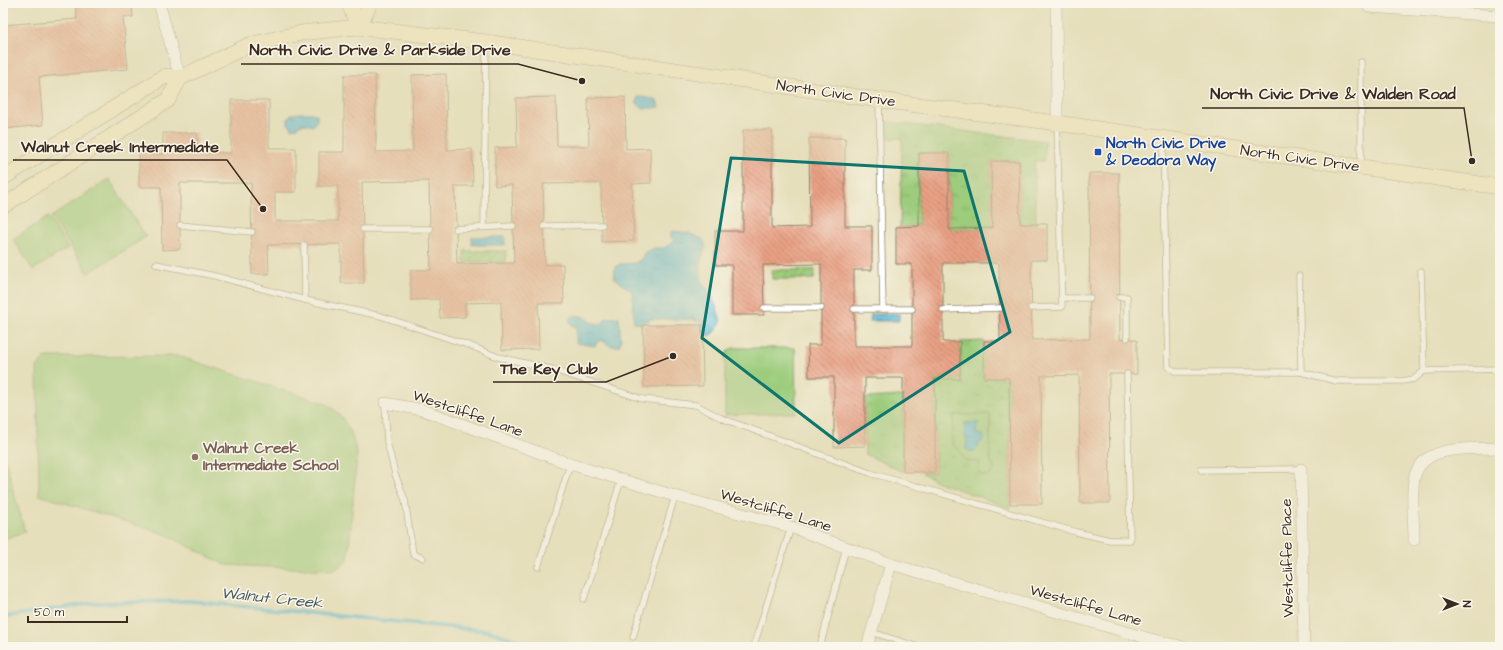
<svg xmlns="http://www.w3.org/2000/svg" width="1503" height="650" font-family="'Architects Daughter',sans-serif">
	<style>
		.grass { fill: url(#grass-tufts); stroke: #6c7b4d }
		.park { fill: #9ccc7c; stroke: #6c7b4d }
		.garden { fill: url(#garden-furrows); stroke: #6c7b4d }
		.water { fill: url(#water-ripples); stroke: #4a707a }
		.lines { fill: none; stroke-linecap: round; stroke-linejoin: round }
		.stream { stroke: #59b7d7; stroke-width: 4 }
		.building { fill: url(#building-back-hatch) }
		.lane-casing { stroke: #90846c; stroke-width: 7 }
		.street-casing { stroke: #90846c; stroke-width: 12 }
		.secondary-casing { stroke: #90846c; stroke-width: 16 }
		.lane { stroke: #fff; stroke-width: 5.5 }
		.street { stroke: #fff; stroke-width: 11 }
		.secondary { stroke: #f7e8c3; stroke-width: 15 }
		.marked { fill: none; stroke: #0f766e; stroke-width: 3; stroke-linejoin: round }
		.transit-dot { fill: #1a4fb4; stroke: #fbf7ec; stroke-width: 1.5 }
		.education-dot { fill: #8d6e63; stroke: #fbf7ec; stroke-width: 1.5 }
		.labels { text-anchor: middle; stroke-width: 3; stroke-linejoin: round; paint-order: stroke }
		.street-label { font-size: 15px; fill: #3b2a1e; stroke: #fbf7ec }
		.transit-label { font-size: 15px; font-weight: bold; fill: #164399; stroke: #fbf7ec; text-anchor: start }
		.education-label { font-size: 15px; font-weight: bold; fill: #785e54; stroke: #fbf7ec; text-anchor: start }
		.water-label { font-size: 16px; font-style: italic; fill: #465b5f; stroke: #fbf7ec }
		.leader { fill: none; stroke: #3b2a1e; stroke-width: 1.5 }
		.callout-dot { fill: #3b2a1e; stroke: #fbf7ec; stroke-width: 1.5 }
		.callout-label { font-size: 16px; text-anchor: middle; font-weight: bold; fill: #3b2a1e; stroke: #fbf7ec; stroke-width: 3; stroke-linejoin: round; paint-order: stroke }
	</style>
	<defs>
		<pattern id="grass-tufts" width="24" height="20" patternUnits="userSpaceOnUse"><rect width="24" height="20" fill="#9ccc7c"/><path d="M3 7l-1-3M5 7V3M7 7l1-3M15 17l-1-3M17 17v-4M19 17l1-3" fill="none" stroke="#87af6b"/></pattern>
		<pattern id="garden-furrows" width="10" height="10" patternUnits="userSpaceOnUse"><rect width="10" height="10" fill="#9ccc7c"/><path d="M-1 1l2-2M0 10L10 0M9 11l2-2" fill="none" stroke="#87af6b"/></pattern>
		<pattern id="water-ripples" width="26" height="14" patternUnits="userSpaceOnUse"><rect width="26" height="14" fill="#59b7d7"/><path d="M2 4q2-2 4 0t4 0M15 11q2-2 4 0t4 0" fill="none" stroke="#4b95ae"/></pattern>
		<pattern id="building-back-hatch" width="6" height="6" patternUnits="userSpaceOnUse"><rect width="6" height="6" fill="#e8a084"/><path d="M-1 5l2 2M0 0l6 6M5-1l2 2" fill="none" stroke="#bd836b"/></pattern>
	</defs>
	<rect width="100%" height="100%" fill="#fbf7ec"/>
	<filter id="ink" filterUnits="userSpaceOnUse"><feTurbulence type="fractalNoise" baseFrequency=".025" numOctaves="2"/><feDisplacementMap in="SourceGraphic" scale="8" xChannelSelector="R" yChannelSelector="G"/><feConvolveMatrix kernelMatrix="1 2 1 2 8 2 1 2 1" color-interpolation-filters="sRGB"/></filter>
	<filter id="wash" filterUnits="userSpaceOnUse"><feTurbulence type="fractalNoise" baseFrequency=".012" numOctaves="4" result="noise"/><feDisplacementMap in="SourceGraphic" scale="16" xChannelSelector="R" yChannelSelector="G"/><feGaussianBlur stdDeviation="0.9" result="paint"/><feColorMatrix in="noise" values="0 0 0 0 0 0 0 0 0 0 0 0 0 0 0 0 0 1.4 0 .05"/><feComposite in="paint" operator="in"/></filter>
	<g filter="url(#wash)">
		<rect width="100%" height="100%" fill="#e6dfbb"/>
		<g class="grass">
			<path d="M888 122 1045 141 1044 161H1034L1036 224H1020L1019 161H991L992 228 949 229V153H919V226L900 227 902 139 888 138Z"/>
			<path d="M984 341V378H1009L1010 508 938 482 922 473 935 472V379H960V342Z"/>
			<path d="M903 396V472L865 454V398Z"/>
		</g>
		<g class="park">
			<path d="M109 179 146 237 88 273 51 217Z"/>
			<path d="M48 217 68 248 33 270 13 239Z"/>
			<path d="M734 348H795L796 413 725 415V356L729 350Z"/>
			<path d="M178 356 327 404 341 416 351 432 357 454 348 559 335 570 225 565 165 534 39 495 37 367 46 357Z"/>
			<path d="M990 414V458L994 468 991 474C981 480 975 471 980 462L966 461 958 449 952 445 954 415Z"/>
			<path d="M3 452 13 487 3 489Z"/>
			<path d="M13 489 25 532 3 539V492Z"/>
		</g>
		<g class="garden">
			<rect x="464" y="251" width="42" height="11"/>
			<path d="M772 270H815L814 279H772Z"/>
		</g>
		<g class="water">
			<path d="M638 97C645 97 653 98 658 102L659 107C650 109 643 110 636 103Z"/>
			<path d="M299 113H313L317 115V120L313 126 305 124 299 125 297 128 292 129 291 126 288 124V119L291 114Z"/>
			<path d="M674 231 688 233 703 239C708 250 703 251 701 261 700 267 701 276 702 283 711 291 719 311 721 323L714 332 709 336 703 332V324H701V321H695V319H649V321H643L642 324 634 323 632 291C626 288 621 282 614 278L615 267 620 264 635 263 641 259 645 252 654 248H664L674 241 671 238V232Z"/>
			<rect x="472" y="237" width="33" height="8"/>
			<path d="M871 314H899V321H870Z"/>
			<path d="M577 315 585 317 592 323 602 324 606 318 619 317 621 341 619 346H610L603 341 599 340 595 346 576 343V327L571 325 569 320 571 317Z"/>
			<path d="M965 423H981L976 428V433L984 436V440L979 443 978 448 974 451H969L966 449 967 440 964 434Z"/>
		</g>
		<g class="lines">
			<path class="stream" d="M3 617 93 603 190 601 489 631 537 647"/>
		</g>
		<g id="blocks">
			<g class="building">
				<path d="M75 3H132L133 17H123L128 69 39 77 43 125 3 129V25L77 19Z"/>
				<path d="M446 74 447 150 472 149 473 186H455L457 264 514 263 512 185 495 186V148L517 147 516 98 556 97 557 146H589L588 98 625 97 626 149 650 148 651 183 632 184 634 241 602 242 601 183 543 184 545 265 563 264 564 303H538L539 349 502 350 501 302 465 303V317L440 318 439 299 411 300V270H431L429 181 362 182 364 283H341V244L268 245 269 274H252L251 183H180V249L162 250 161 187H139V154H163V133H197V153H231V100H269V148H296V192H275V221H338V186H319V152H344V75H375L376 152 413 151 412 75Z"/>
				<path d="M743 130H772V228L810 227 809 138H845V226H872V270H854V346H912V264H896V227L919 226V153H949V229L992 228 991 161H1019L1020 224H1047V260H1031L1032 340 1090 339 1089 173H1119L1120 340 1127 338 1137 340V374H1109L1110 503H1080L1079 375 1041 376 1042 504H1010L1009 378H984V341H1000L999 263H943V342H960V379H935V472H903V378H865V446L834 447V377H809L808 345H821V264L763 265 764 315H732V265H715V231H743Z"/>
				<path d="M643 325H702L703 386 644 387Z"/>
			</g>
		</g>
	</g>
	<g filter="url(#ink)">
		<use href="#blocks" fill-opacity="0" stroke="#90846c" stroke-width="1"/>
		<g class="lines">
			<g class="lane-casing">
				<g id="lane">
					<path d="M1361 62V167"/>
					<path d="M879 100 883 309"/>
					<path d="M1163 139 1168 367 1177 372H1301L1299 276"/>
					<path d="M180 225 252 232"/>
					<path d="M544 226 602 225"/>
					<path d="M484 227 486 42"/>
					<path d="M363 229H430"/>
					<path d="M456 229 513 226"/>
					<path d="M304 245 305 300"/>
					<path d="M156 264 215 276 305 300 381 316 471 346 498 357 551 369 642 399 696 405 721 418 870 473 1076 532 1110 540H1130L1127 374"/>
					<path d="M1421 271 1424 371 1500 369"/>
					<path d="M1119 297H1127V338"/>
					<path d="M1061 298H1090"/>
					<path d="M764 308H821"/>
					<path d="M1031 308 1062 307 1057 124"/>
					<path d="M854 309H912"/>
					<path d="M943 310 1000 308"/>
					<path d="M1301 372 1336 381H1402L1414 379 1424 371"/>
					<path d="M385 403 387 442 395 474 405 500 413 554 423 558"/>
					<path d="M1201 470 1301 469"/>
					<path d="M538 567 570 464"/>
					<path d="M584 599 621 480"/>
					<path d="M871 632 919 647"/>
					<path d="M633 637 675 496"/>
					<path d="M755 642 791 527"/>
					<path d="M820 647 846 548"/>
				</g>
			</g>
			<g class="street-casing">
				<g id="street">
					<path d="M159 3 180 78"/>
					<path d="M1056 3 1057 123"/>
					<path d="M1365 3 1369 7 1500 16"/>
					<path d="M385 403 423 410 570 464 675 496 791 527 891 564 1147 638 1184 647"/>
					<path d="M1301 469 1304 647"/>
					<path d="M1414 540C1414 521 1411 498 1414 479 1421 443 1473 449 1500 448"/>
					<path d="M867 647 891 564"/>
				</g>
			</g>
			<g class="secondary-casing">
				<g id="secondary">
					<path d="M351 3 350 6 358 27"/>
					<path d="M358 27 368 8 369 3"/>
					<path d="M3 178 165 76 180 78 249 45 301 33 358 27 486 42 879 100 1057 123 1500 187"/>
					<path d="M3 206 168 100 180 78"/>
				</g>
			</g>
			<use href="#lane" class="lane"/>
			<use href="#street" class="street"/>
			<use href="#secondary" class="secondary"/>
		</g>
	</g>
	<path d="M0 0H1503V650H0ZM731 158 964 171 1010 332 839 443 702 338Z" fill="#e6dfbb" fill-opacity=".55" fill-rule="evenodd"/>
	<path class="marked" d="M731 158 964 171 1010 332 839 443 702 338Z"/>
	<rect class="transit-dot" x="1094" y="148" width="8" height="8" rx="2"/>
	<circle class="education-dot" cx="195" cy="457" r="4"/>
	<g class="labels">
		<g class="street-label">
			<text transform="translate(836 93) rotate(8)" y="5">North Civic Drive</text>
			<text transform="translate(1300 158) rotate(8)" y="5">North Civic Drive</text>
			<text transform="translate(468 413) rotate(19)" y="5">Westcliffe Lane</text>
			<text transform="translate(776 510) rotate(17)" y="5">Westcliffe Lane</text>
			<text transform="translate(1287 558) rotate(-91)" y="5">Westcliffe Place</text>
			<text transform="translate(1086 605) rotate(16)" y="5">Westcliffe Lane</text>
		</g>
		<g class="transit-label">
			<text x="1106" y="148">North Civic Drive<tspan x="1106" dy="17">&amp; Deodora Way</tspan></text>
		</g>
		<g class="education-label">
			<text x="203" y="453">Walnut Creek<tspan x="203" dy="17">Intermediate School</tspan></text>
		</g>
		<g class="water-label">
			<text transform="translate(272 597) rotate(6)" y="6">Walnut Creek</text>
		</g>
	</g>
	<path class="leader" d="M582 81L518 64H241M1472 161L1464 108H1202M263 209L227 160H13M673 356L606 382H493"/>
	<g class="callout-dot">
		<circle cx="582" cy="81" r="4"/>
		<circle cx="1472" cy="161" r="4"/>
		<circle cx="263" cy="209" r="4"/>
		<circle cx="673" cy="356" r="4"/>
	</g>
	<g class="callout-label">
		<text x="380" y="55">North Civic Drive &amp; Parkside Drive</text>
		<text x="1333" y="99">North Civic Drive &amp; Walden Road</text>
		<text x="120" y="152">Walnut Creek Intermediate</text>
		<text x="549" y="374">The Key Club</text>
	</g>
	<rect width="1503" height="650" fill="none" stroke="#fbf7ec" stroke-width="16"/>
	<g transform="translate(1457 604) rotate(90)" stroke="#fbf7ec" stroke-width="3" paint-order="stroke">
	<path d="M0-3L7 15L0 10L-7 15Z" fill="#3b2a1e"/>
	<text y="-6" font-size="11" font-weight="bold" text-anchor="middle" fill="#3b2a1e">N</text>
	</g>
	<path d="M28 616v6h99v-6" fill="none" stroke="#3b2a1e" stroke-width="2"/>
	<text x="34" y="616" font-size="12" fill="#3b2a1e" stroke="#fbf7ec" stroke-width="3" paint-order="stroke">50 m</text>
</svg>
